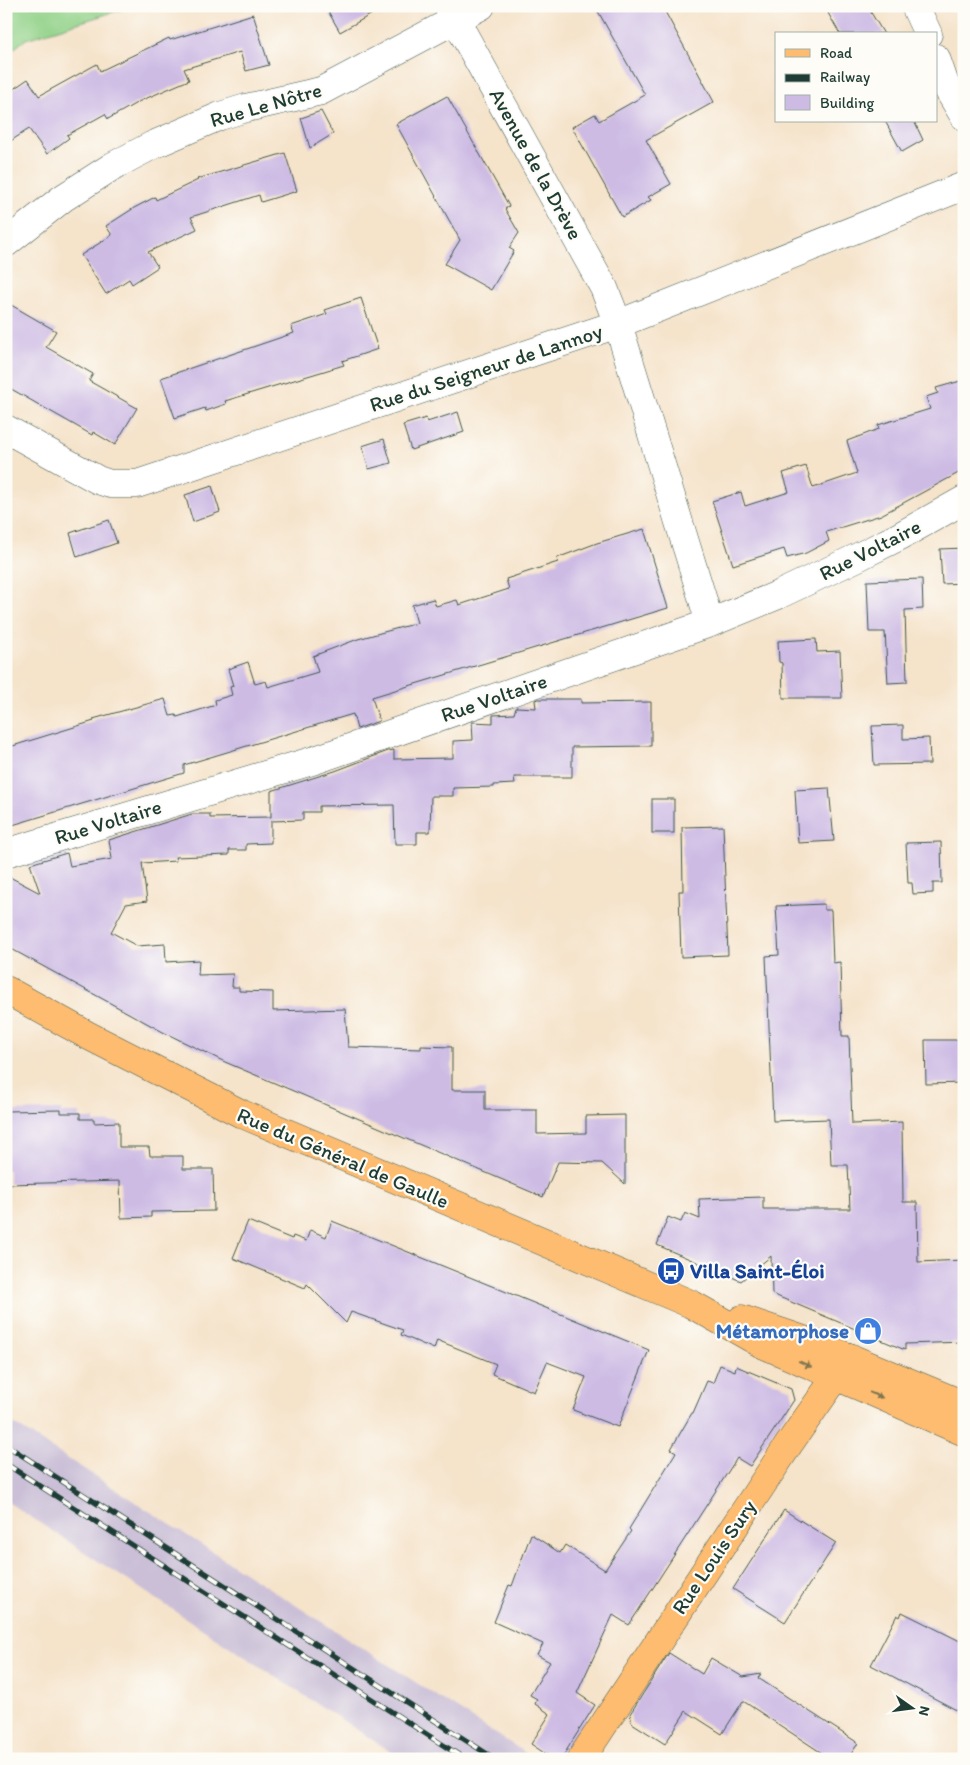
<svg xmlns="http://www.w3.org/2000/svg" width="970" height="1765" font-family="Itim,sans-serif">
	<style>
		.industrial { fill: #cabfd7 }
		.green { fill: #92d289; stroke: #58885e }
		.building { fill: #cdbbe4 }
		.lines { fill: none; stroke-linecap: round; stroke-linejoin: round }
		.minor-casing { stroke: #3f564a; stroke-width: 29 }
		.major-casing { stroke: #3f564a; stroke-width: 29 }
		.minor { stroke: #fff; stroke-width: 28 }
		.major { stroke: #fdbc70; stroke-width: 28 }
		.rail-casing { stroke: #1f3d34; stroke-width: 5.5 }
		.rail { stroke: #fdfcf7; stroke-width: 4; stroke-dasharray: 11; stroke-linecap: butt }
		.oneway { fill: #83764f }
		.labels { text-anchor: middle; stroke-width: 4.5; stroke-linejoin: round; paint-order: stroke }
		.street-label { font-size: 21px; fill: #1f3d34; stroke: #fdfcf7 }
		.transit-label { font-size: 21px; font-weight: bold; fill: #164399; stroke: #fdfcf7; text-anchor: start }
		.shop-label { font-size: 21px; font-weight: bold; fill: #366cbe; stroke: #fdfcf7; text-anchor: end }
	</style>
	<rect width="100%" height="100%" fill="#fdfcf7"/>
	<filter id="ink" filterUnits="userSpaceOnUse"><feTurbulence type="fractalNoise" baseFrequency=".02" numOctaves="2"/><feDisplacementMap in="SourceGraphic" scale="10" xChannelSelector="R" yChannelSelector="G"/><feConvolveMatrix kernelMatrix="1 2 1 2 8 2 1 2 1" color-interpolation-filters="sRGB"/></filter>
	<filter id="wash" filterUnits="userSpaceOnUse"><feTurbulence type="fractalNoise" baseFrequency=".0096" numOctaves="4" result="noise"/><feDisplacementMap in="SourceGraphic" scale="20" xChannelSelector="R" yChannelSelector="G"/><feGaussianBlur stdDeviation="1.12" result="paint"/><feColorMatrix in="noise" values="0 0 0 0 0 0 0 0 0 0 0 0 0 0 0 0 0 1.4 0 .05"/><feComposite in="paint" operator="in"/></filter>
	<g filter="url(#wash)">
		<rect width="100%" height="100%" fill="#f5e3ca"/>
		<path class="industrial" d="M6 1419 535 1759H402L6 1501Z"/>
		<path class="green" d="M6 6H133L26 39 6 55Z"/>
		<g id="blocks">
			<g class="building">
				<path d="M325 6H386L340 32Z"/>
				<path d="M595 6H662L714 102 646 140 671 184 648 197 651 200 622 217 572 127 595 114 599 121 645 95Z"/>
				<path d="M841 6H867L884 34H840L828 13Z"/>
				<path d="M253 14 269 65 246 71 240 52 184 69 189 80 140 101 108 119 105 114 67 135 69 138 47 154 29 129 6 144V94L28 79 39 96 97 64 100 71 169 38 170 40Z"/>
				<path d="M447 96 509 206 505 209 519 233 509 248 514 251 491 290 445 264 460 240 396 124Z"/>
				<path d="M321 111 333 134 310 148 301 118Z"/>
				<path d="M885 121H914L923 140 902 152Z"/>
				<path d="M285 153 297 191 261 202 259 195 191 217 197 229 148 252 158 267 132 284 129 279 106 294 81 255 112 235 106 226 134 208 155 197 156 200 198 180 197 179Z"/>
				<path d="M361 298 378 349 342 361 344 365 225 401 226 404 206 411 205 408 175 418 161 378 294 333 291 326 327 314 325 310Z"/>
				<path d="M6 302 56 331 46 347 93 374 89 381 137 408 115 445 93 432 92 435 6 386Z"/>
				<path d="M964 380V470L881 515 826 532 829 541 806 553 787 558 784 549 733 565 712 501 741 492 745 506 789 492 783 473 806 466 813 488 857 473 847 441 879 429 878 425 930 409 926 397 938 393 936 388Z"/>
				<path d="M458 412 464 432 411 450 403 425 426 418 427 422Z"/>
				<path d="M384 439 391 463 369 469 362 446Z"/>
				<path d="M212 486 220 512 193 522 185 495Z"/>
				<path d="M109 520 117 543 77 557 70 533Z"/>
				<path d="M644 529 668 608 372 697 379 721 357 729 353 714 184 765V773L6 827V748L94 721 93 719 165 699 170 716 176 715 177 717 216 705 215 700 232 695 230 687 233 686 228 669 248 662 255 684 266 681 268 687 318 672 313 656 358 639 417 623 412 605 433 599 436 606 457 600 459 605 509 589 506 579 558 562 557 558 597 543Z"/>
				<path d="M964 548V583L942 584 940 549Z"/>
				<path d="M922 579 923 609 905 610 907 682 888 683 885 632H869L867 581Z"/>
				<path d="M816 639 817 652 840 651 842 698H783L782 663 779 662 778 641Z"/>
				<path d="M538 699H581V703L651 702V746L572 747V777H514L515 784 494 785V787L453 788V796H431L430 832H417V844H395L394 805 319 806V812H303V820L271 821V843L246 844V850H229V855L175 857 176 861 142 863 147 901 126 904 111 932 137 946 165 944 166 962 199 960 198 975 233 974 232 987H239V991L273 992V1011L345 1009 348 1047 421 1049V1046L452 1047V1090H485V1110H537V1134L586 1133V1116L625 1115V1184L602 1163 558 1162 543 1197 225 1062 163 1032 6 946V875L40 893 30 864 67 853 70 866 112 859 109 840 192 814H210V818L271 817V791L335 771 388 751 394 750V759L453 758V741L473 740 472 722 493 723V715L514 714 516 707 536 708 535 700Z"/>
				<path d="M903 725V739L929 738 930 764 874 765 872 726Z"/>
				<path d="M829 788 834 841 798 843 795 790Z"/>
				<rect x="652" y="799" width="22" height="34"/>
				<path d="M723 826 728 955 681 957 679 891H683L682 827Z"/>
				<path d="M941 842 942 883H933V893L913 894 912 883H908L906 843Z"/>
				<path d="M824 904V910H831L833 963 840 962 842 1036H849L852 1124 902 1122 903 1202H917L918 1262 964 1260V1342L905 1344V1350L772 1294 771 1256 741 1281 657 1245 668 1217 681 1222 685 1213 700 1219 699 1199 763 1197V1209H850L848 1165H831L829 1119 773 1121 766 956 779 955 776 906Z"/>
				<path d="M925 1040H964V1083L926 1084Z"/>
				<path d="M61 1110V1113H80V1119H94V1123L119 1122V1147H149L150 1156H183V1169H213L214 1211 151 1212V1217L121 1218 120 1181 9 1184V1170H6V1111Z"/>
				<path d="M248 1221 292 1239 293 1236 306 1241 310 1230 326 1237 332 1221 649 1350 618 1427 573 1410 586 1377 547 1362 534 1392 492 1374 496 1364 437 1340 434 1349 401 1335 403 1330 351 1312 346 1323 307 1284 305 1288 233 1258Z"/>
				<path d="M720 1365 735 1371 736 1366 791 1389 794 1400 750 1466 737 1458 629 1625 613 1615 577 1693 595 1705 561 1759H553L531 1744 550 1714 535 1704 537 1699 530 1695 550 1662 537 1655 543 1644 494 1622 509 1585 512 1586 531 1534 560 1553 565 1545 605 1570 631 1531 629 1529 676 1452 671 1449 692 1413H693L707 1381 713 1383Z"/>
				<path d="M784 1510 836 1543 785 1622 733 1589Z"/>
				<path d="M902 1612 964 1643V1714L871 1665 897 1615 900 1617Z"/>
				<path d="M669 1653 702 1674 711 1658 743 1677 761 1674 758 1678 858 1743 848 1759H831L743 1701 722 1734 686 1711 665 1744 632 1723 630 1714Z"/>
			</g>
		</g>
	</g>
	<g filter="url(#ink)">
		<use href="#blocks" fill-opacity="0" stroke="#3f564a" stroke-width="1"/>
		<g class="lines">
			<g class="minor-casing">
				<g id="minor">
					<path d="M448 6 604 288 618 324 710 623"/>
					<path d="M915 6 928 34"/>
					<path d="M936 58 945 84 964 116"/>
					<path d="M6 243 63 198 113 166 153 145 220 116 246 108 321 91 481 6"/>
					<path d="M6 429 98 480 110 484H137L618 324 964 186"/>
					<path d="M6 853 315 760 710 623 778 595 858 557 900 536 964 500"/>
				</g>
			</g>
			<g class="major-casing">
				<g id="major">
					<path d="M6 990 89 1036 242 1114 691 1304 762 1344 964 1432"/>
					<path d="M742 1319 819 1345 964 1405"/>
					<path d="M581 1759 789 1444 850 1357"/>
				</g>
			</g>
			<use href="#minor" class="minor"/>
			<use href="#major" class="major"/>
			<g class="rail-casing">
				<g id="rail">
					<path d="M6 1445 495 1759"/>
					<path d="M6 1464 465 1759"/>
				</g>
			</g>
			<use href="#rail" class="rail"/>
		</g>
		<defs><path id="oneway-solid" d="M-6-.8H1V-3.2L6.5 0L1 3.2V.8H-6Z" transform="scale(1.25)"/></defs>
		<g class="oneway">
			<use href="#oneway-solid" transform="translate(805 1364) rotate(25)"/>
			<use href="#oneway-solid" transform="translate(876 1395) rotate(23)"/>
		</g>
	</g>
	<defs>
		<g id="bus-disc" transform="scale(1.4375)"><circle r="9.5" fill="#1a4fb4" stroke="#fdfcf7"/><path d="M-5-6H5V4H4V6H2V4H-2V6H-4V4H-5ZM-3.5-4V0h7V-4ZM-3.5 1.2v1.5H-2V1.2ZM2 1.2v1.5H3.5V1.2Z" fill="#fff"/></g>
		<g id="shop-disc" transform="scale(1.4375)"><circle r="9.5" fill="#3f7fe0" stroke="#fdfcf7"/><path d="M-5-2.5h2.3a2.7 3.5 0 0 1 5.4 0H5L5.5 6h-11ZM-1.5-2.5h3a1.5 2.3 0 0 0-3 0Z" fill="#fff"/></g>
	</defs>
	<g fill-rule="evenodd">
		<use href="#bus-disc" x="671" y="1271"/>
		<use href="#shop-disc" x="868" y="1331"/>
	</g>
	<g class="labels">
		<g class="street-label">
			<text transform="translate(266 105) rotate(-16)" y="7">Rue Le Nôtre</text>
			<text transform="translate(536 164) rotate(61)" y="7">Avenue de la Drève</text>
			<text transform="translate(486 368) rotate(-18)" y="7">Rue du Seigneur de Lannoy</text>
			<text transform="translate(870 550) rotate(-27)" y="7">Rue Voltaire</text>
			<text transform="translate(494 698) rotate(-19)" y="7">Rue Voltaire</text>
			<text transform="translate(108 822) rotate(-17)" y="7">Rue Voltaire</text>
			<text transform="translate(343 1158) rotate(23)" y="7">Rue du Général de Gaulle</text>
			<text transform="translate(714 1557) rotate(-56)" y="7">Rue Louis Sury</text>
		</g>
		<g class="transit-label">
			<text x="690" y="1278">Villa Saint-Éloi</text>
		</g>
		<g class="shop-label">
			<text x="849" y="1338">Métamorphose</text>
		</g>
	</g>
	<rect width="970" height="1765" fill="none" stroke="#fdfcf7" stroke-width="25"/>
	<rect x="775" y="32" width="162" height="90" fill="#fdfcf7" stroke="#a4b0a9"/>
	<rect x="785" y="49" width="25" height="8" fill="#fdbc70" stroke="#a4b0a9"/>
	<text x="820" y="58" font-size="15" fill="#1f3d34">Road</text>
	<rect x="785" y="74" width="25" height="8" fill="#1f3d34" stroke="#a4b0a9"/>
	<text x="820" y="82" font-size="15" fill="#1f3d34">Railway</text>
	<rect x="785" y="95" width="25" height="15" fill="#cdbbe4" stroke="#a4b0a9"/>
	<text x="820" y="108" font-size="15" fill="#1f3d34">Building</text>
	<g transform="translate(912 1708) rotate(104)" stroke="#fdfcf7" stroke-width="4" paint-order="stroke">
	<path d="M0-4L9 19L0 12L-9 19Z" fill="#1f3d34"/>
	<text y="-8" font-size="14" font-weight="bold" text-anchor="middle" fill="#1f3d34">N</text>
	</g>
</svg>
